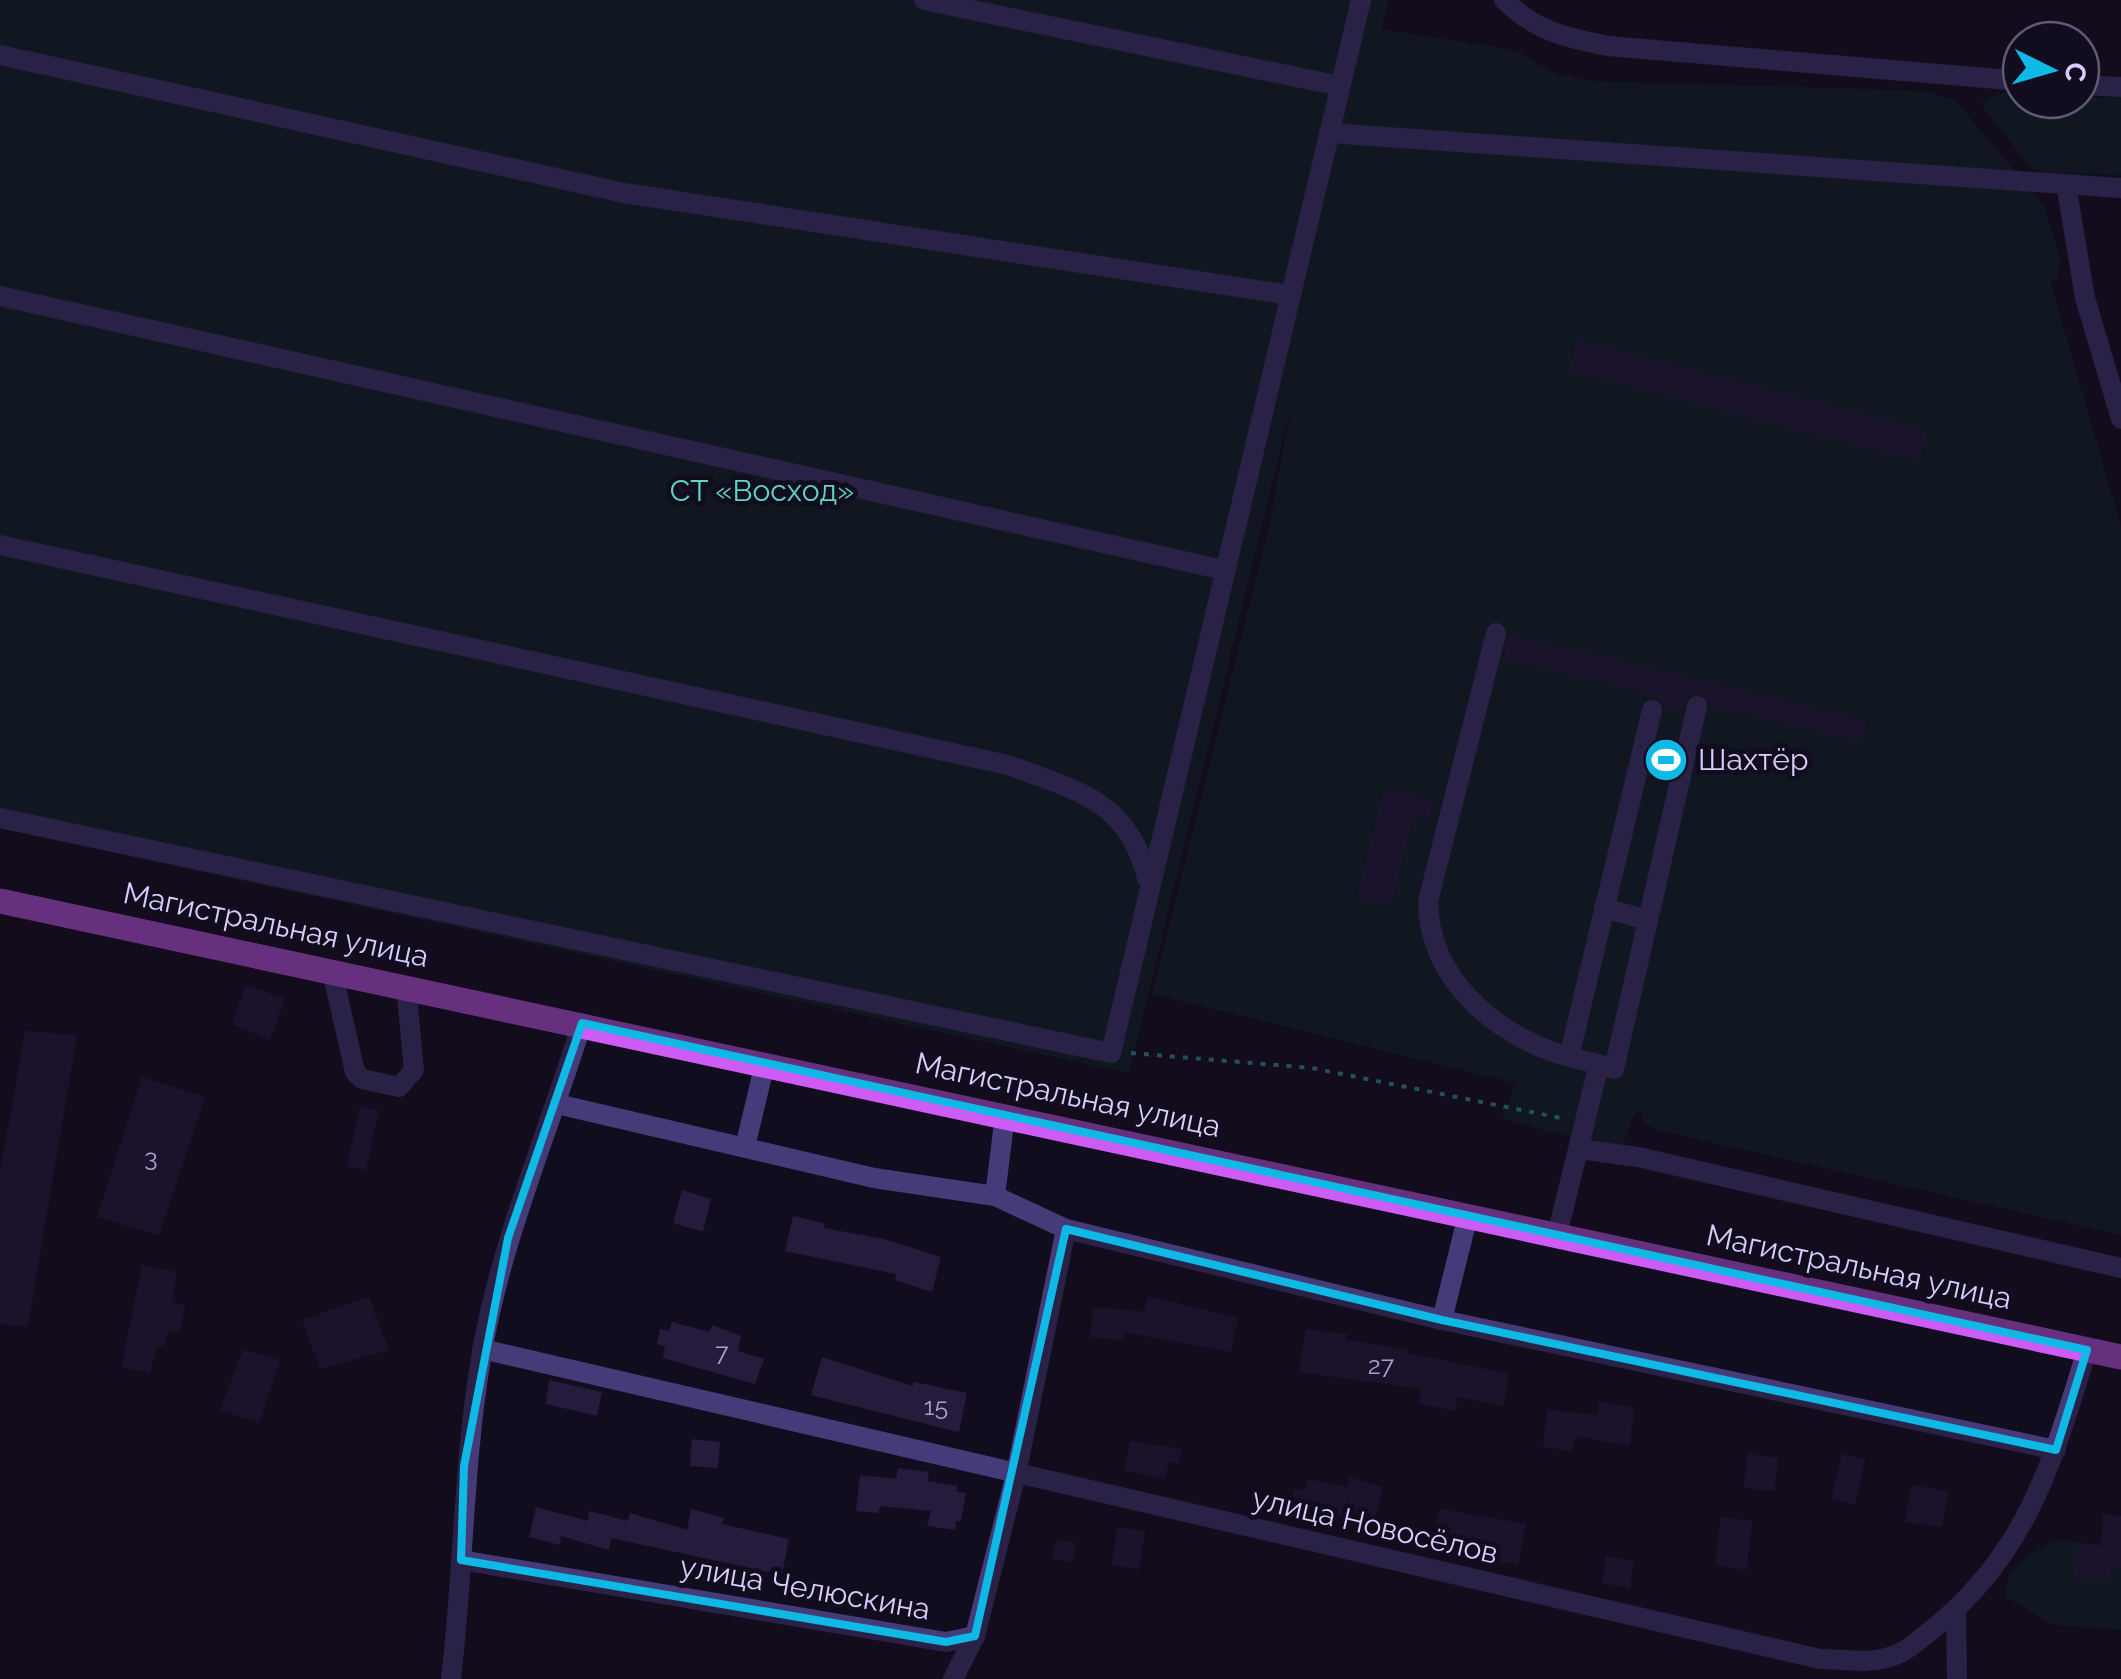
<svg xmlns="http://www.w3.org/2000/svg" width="2121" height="1679" font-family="Raleway,sans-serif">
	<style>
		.green { fill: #112527 }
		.building { fill: #251b3d }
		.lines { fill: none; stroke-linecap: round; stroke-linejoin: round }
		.path { stroke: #35a2a8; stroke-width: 4; stroke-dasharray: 5 8; stroke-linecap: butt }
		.minor { stroke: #453b79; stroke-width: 20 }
		.major { stroke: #cc5cf4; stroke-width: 25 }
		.marked { fill: none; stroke: #0fb9e6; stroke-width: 8; stroke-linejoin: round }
		.labels { text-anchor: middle; stroke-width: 10; stroke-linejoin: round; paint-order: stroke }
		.number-label { font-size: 25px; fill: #aba0cc }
		.park-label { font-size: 30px; fill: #5fd6c5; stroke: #120d1e }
		.poi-label { font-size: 30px; fill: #d8cdfc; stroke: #120d1e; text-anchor: start }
		.street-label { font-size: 30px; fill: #d8cdfc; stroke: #120d1e }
	</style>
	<rect width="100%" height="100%" fill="#120d1e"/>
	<g class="green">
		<path d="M0 0H1388L1381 29 1515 50 1554 73 1590 81 1925 91 1955 100 2044 206 2060 258 2058 278 2050 281 2121 527V1235L1657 1130 1641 1120 1643 1114 1635 1112 1621 1150 1502 1119 1516 1083 1152 994 1269 527 1292 401 1129 1073 0 828Z"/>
		<path d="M2009 91 2021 92V100L2121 97V175L2040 172 2030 167 1984 108 1982 100Z"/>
		<path d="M2058 1540 2121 1548V1630L2051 1624 2006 1596C2005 1566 2034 1551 2058 1540Z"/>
	</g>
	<g class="building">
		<path d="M1577 340 1928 431 1919 460 1569 371Z"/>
		<path d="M1509 634 1866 721 1862 741 1710 705 1701 693 1688 696 1682 711 1665 707 1654 694 1504 659Z"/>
		<path d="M1384 789 1433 801 1429 819 1414 816 1391 906 1357 897Z"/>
		<path d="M246 985 285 999 270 1040 232 1024Z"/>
		<path d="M25 1031 77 1035 28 1327 0 1324V1173Z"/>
		<path d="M142 1077 205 1097 159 1235 97 1217Z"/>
		<path d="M360 1106 379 1111 366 1170 347 1166Z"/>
		<path d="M682 1190 711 1199 703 1232 673 1223Z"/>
		<path d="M793 1216 825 1224 824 1228 884 1239 941 1257 932 1292 895 1280 896 1274 785 1251Z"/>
		<path d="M142 1265 177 1272 172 1302 185 1306 179 1333 168 1331 164 1346H157L150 1372 121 1368Z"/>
		<path d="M1148 1296 1238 1318 1231 1352 1124 1332 1123 1340 1090 1337 1093 1307 1144 1312Z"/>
		<path d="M369 1297 389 1350 320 1369 302 1320Z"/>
		<path d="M672 1322 710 1332 712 1325 741 1336 738 1351 764 1359 755 1384 663 1358 665 1346 657 1344 660 1329 669 1331Z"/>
		<path d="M1306 1329 1347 1334 1346 1340 1409 1349 1408 1353 1509 1374 1503 1406 1458 1397 1455 1411 1418 1403 1421 1389 1299 1372Z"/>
		<path d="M243 1350 280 1360 259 1423 220 1410Z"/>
		<path d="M822 1357 913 1386 914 1382 967 1393 959 1432 811 1395Z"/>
		<path d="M549 1380 602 1392 597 1416 546 1404Z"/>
		<path d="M1599 1402 1634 1408 1630 1446 1575 1436 1573 1451 1543 1447 1547 1410 1598 1415Z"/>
		<path d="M692 1439 720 1442 718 1468 690 1466Z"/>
		<path d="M1130 1441 1182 1449 1178 1464 1170 1461 1165 1479 1124 1470Z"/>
		<path d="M1748 1454 1778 1458 1774 1491 1743 1488Z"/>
		<path d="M1842 1454 1865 1459 1855 1505 1831 1499Z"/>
		<path d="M898 1468 929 1472 927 1481 958 1486 956 1492 966 1493 961 1521H956L955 1530 927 1526 931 1511 881 1506 878 1513 856 1511 860 1475 896 1479Z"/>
		<path d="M1349 1477 1382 1487 1375 1524 1290 1505 1294 1489 1305 1490 1307 1479 1347 1487Z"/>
		<path d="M1911 1485 1948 1491 1942 1527 1905 1522Z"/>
		<path d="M536 1507 588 1521 589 1511 628 1521 630 1513 687 1530 691 1509 724 1518 722 1524 789 1539 782 1575 611 1538 609 1550 561 1536 560 1545 529 1537Z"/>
		<path d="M1440 1509 1526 1524 1518 1564 1428 1552Z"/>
		<path d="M2103 1514 2121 1516V1569L2112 1568 2110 1581 2074 1578 2077 1543 2101 1546Z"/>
		<path d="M1721 1517 1752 1521 1747 1570 1715 1565Z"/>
		<path d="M1117 1527 1145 1531 1139 1569 1112 1565Z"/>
		<path d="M1056 1539 1076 1543 1073 1562 1052 1559Z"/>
		<path d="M1606 1556 1634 1561 1630 1588 1602 1583Z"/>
	</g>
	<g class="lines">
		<path class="path" d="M1131 1053 1312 1068 1566 1119"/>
		<g class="minor">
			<path d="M924 0 1340 86"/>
			<path d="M1504 0C1535 31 1567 38 1608 46L2021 81"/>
			<path d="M0 55 624 193 1290 295"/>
			<path d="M2081 85 2121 87"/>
			<path d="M1329 133 2121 188"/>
			<path d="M2066 184 2085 298 2121 419"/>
			<path d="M0 296 1224 570"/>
			<path d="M0 545 1008 765C1075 790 1129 800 1147 878"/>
			<path d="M1496 633 1428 901C1429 981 1497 1036 1569 1057"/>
			<path d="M0 818 1111 1053 1361 0"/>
			<path d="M1604 908 1648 920"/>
			<path d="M332 971 355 1072 362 1079 399 1087 414 1070 406 986"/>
			<path d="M1599 1064 1569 1057 1652 710"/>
			<path d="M557 1104 874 1178 995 1196 1066 1229 1442 1320 2056 1450"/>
			<path d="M745 1147 765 1063"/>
			<path d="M1579 1149 1638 1157 2121 1268"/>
			<path d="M995 1196 1005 1115"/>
			<path d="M1557 1235 1599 1064 1614 1069 1697 706"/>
			<path d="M1442 1320 1468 1215"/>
			<path d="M482 1349 1820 1659C1842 1659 1869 1664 1889 1657 1906 1653 1921 1638 1934 1628 2028 1552 2053 1460 2087 1350"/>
			<path d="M461 1560 946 1642 975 1636 1016 1474 1066 1229"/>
			<path d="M1956 1610 1957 1679"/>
			<path d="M451 1679C464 1569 463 1461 482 1352 502 1238 548 1133 582 1023"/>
			<path d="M953 1679 975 1636"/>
		</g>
		<path class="major" d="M0 901 2121 1357"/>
	</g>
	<path d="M0 0H2121V1679H0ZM582 1023 2087 1350 2056 1450 1442 1320 1066 1229 975 1636 946 1642 461 1560 464 1466 508 1238Z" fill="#120d1e" fill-opacity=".55" fill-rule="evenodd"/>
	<path class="marked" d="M582 1023 2087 1350 2056 1450 1442 1320 1066 1229 975 1636 946 1642 461 1560 464 1466 508 1238Z"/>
	<defs>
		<g id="stadium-disc" transform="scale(2.25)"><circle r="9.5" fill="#0fb9e6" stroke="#120d1e"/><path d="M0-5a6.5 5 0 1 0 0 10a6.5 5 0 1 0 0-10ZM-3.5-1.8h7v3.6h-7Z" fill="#fff"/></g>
	</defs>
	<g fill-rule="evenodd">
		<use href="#stadium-disc" x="1666" y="760"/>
	</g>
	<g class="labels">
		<g class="number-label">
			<text x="151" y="1166">3</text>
			<text x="722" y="1361">7</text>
			<text x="1381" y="1374">27</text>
			<text x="936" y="1415">15</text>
		</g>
		<g class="park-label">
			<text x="762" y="501">СТ «Восход»</text>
		</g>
		<g class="poi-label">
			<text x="1698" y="770">Шахтёр</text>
		</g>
		<g class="street-label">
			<text transform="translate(276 925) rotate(12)" y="10">Магистральная улица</text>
			<text transform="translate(1068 1095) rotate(12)" y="10">Магистральная улица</text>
			<text transform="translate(1859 1267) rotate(12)" y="10">Магистральная улица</text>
			<text transform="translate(1375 1526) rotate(13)" y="10">улица Новосёлов</text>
			<text transform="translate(805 1588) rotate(10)" y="10">улица Челюскина</text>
		</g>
	</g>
	<g transform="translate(2051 70) rotate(95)"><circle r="48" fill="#120d1e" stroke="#615a77" stroke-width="2.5"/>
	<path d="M0-8L18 38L0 25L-18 38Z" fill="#0fb9e6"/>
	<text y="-15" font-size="28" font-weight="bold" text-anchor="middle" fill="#d8cdfc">С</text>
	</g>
</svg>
